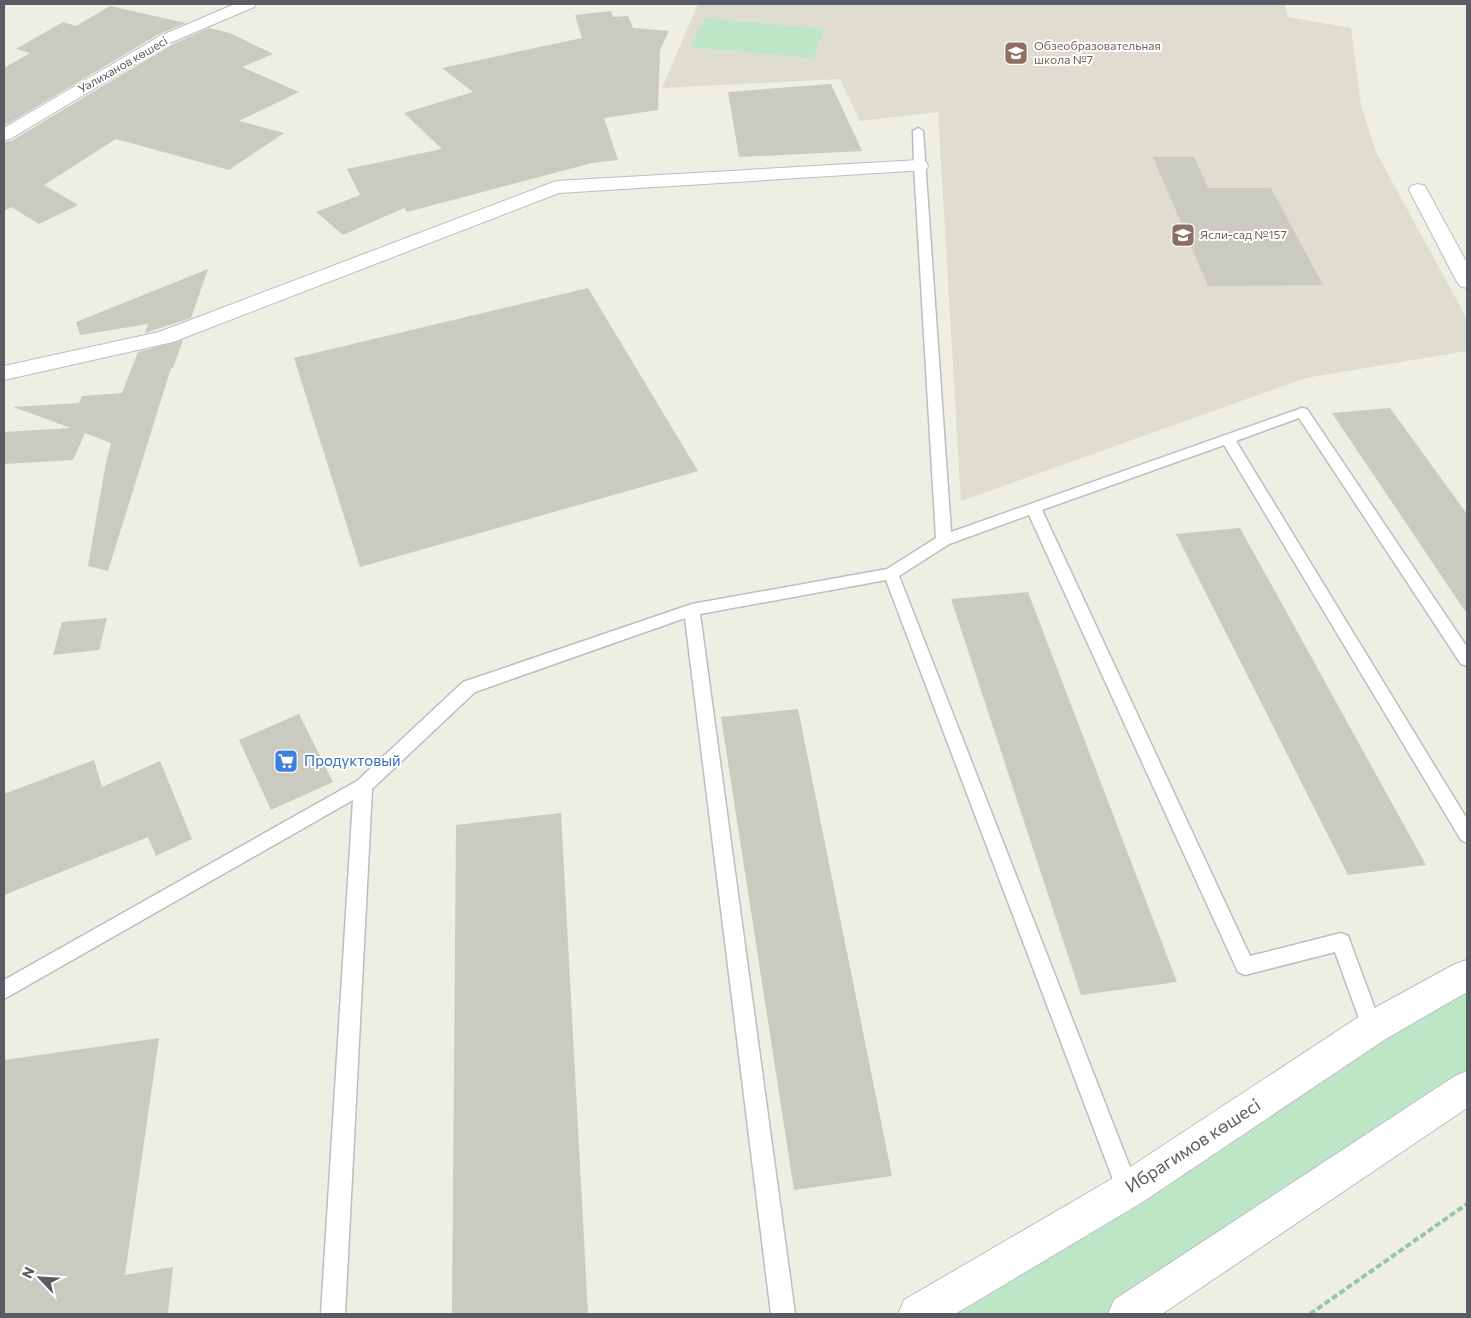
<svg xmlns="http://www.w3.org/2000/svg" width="1471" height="1318" font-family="Commissioner,sans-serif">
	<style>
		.education { fill: #deddd0 }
		.green { fill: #bde6c6 }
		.building { fill: #cacac1 }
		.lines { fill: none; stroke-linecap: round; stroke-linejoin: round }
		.service-casing { stroke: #bcbdc4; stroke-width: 3 }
		.minor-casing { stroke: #bcbdc4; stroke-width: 2 }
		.tertiary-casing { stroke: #bcbdc4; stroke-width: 2 }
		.path { stroke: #95c5ad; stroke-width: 4; stroke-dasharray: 6 3; stroke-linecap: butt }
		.service { fill: #fff; fill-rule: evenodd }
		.minor { fill: #fff; fill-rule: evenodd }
		.tertiary { fill: #fff; fill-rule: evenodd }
		.labels { text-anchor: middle; stroke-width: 4; stroke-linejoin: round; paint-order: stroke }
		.far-education-label { font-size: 12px; fill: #785e54; stroke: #fff; text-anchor: start }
		.far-street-label { font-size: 12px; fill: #5a5c63; stroke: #fff }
		.shop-label { font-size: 15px; fill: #366cbe; stroke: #fff; text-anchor: start }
		.near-street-label { font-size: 18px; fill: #5a5c63; stroke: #fff }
	</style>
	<rect width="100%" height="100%" fill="#eeeee2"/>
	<path class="education" d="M698 4H1278L1285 5 1288 17 1351 28 1361 105 1376 152 1467 319V351L1306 378 961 501 938 112 860 121 840 79 662 88Z"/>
	<g class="green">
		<path d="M705 18 824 29 813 58 690 47Z"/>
		<path d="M1467 986V1077L1109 1314H947L1146 1193Z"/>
	</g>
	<g class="building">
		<path d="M110 6 186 23 159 34 4 126V68L30 53 16 49 63 22 76 26Z"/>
		<path d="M611 11 613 17 628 16 633 28 669 31 660 50 658 110 604 118 618 160 592 163 407 212 404 208 343 235 316 212 360 195 347 169 442 149 404 113 473 92 442 68 582 38 575 15Z"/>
		<path d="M209 28 230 33 273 54 242 67 299 92 239 121 284 133 229 170 116 139 44 185 78 205 39 224 11 207 4 211V142L11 141 173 44Z"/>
		<path d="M831 84 862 151 739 157 728 92Z"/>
		<path d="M1153 157H1194L1208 188H1271L1323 285 1208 286Z"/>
		<path d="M208 269 191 318 145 333 148 324 80 335 76 322Z"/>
		<path d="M588 288 698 471 360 567 294 358Z"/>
		<path d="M183 340 173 368H171L108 571 88 566 106 462 111 443 85 433 73 460 4 464V432L71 428 13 407 79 403 82 396 122 393 138 352Z"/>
		<path d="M1390 408 1467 514V614L1332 413Z"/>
		<path d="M1240 528 1426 865 1348 875 1176 534Z"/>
		<path d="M1028 592 1177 982 1081 995 951 599Z"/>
		<path d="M107 618 99 650 53 655 62 622Z"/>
		<path d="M798 709 892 1176 794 1190 721 717Z"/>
		<path d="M299 714 333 782 271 810 239 740Z"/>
		<path d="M94 760 102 787 160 761 192 839 156 856 148 837 4 895V794Z"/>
		<path d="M561 813 588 1314H452L456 825Z"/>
		<path d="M159 1038 125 1275 173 1267 168 1314H4V1060Z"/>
	</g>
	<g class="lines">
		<g class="service-casing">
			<path id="service" d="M918 128 923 131 951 532 1302 408 1307 409 1467 647V666L1461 664 1299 418 1236 441 1467 819V843L1461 840 1224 445 1042 510 1250 956 1341 933 1348 936 1382 1028 1379 1035 1372 1038 1365 1035 1335 952 1245 975 1238 972 1029 515 949 544 899 576 1139 1190 1136 1198 1128 1201 1120 1198 1117 1190 886 580 700 614 795 1314H771L685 618 475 692 372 789 345 1314H321L353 800 4 999V980L357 781 463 682 692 604 887 569 936 538 914 166 913 131Z"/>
		</g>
		<g class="minor-casing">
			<g id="minor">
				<path d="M235 4H256L254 7 172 42 10 139 4 140V128L160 36Z"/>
				<path d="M919 160 926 162 928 166 926 170 559 193 173 342 4 380V366L159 332 556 181Z"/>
				<path d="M1418 184 1425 186 1427 190 1467 263V288L1460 286 1457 282 1409 190 1411 186Z"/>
			</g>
		</g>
		<g class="tertiary-casing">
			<g id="tertiary">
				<path d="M1467 960V992L1384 1040 1141 1203 955 1314H898L904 1300 1115 1177 1360 1016 1455 964Z"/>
				<path d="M1467 1071V1108L1162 1314H1108L1114 1300 1455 1076Z"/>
			</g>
		</g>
		<path class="path" d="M1310 1314 1467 1204"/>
		<use href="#service" class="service"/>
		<use href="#minor" class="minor"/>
		<use href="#tertiary" class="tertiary"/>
	</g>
	<defs>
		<g id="school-square" transform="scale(1.25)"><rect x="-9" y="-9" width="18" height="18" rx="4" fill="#8d6e63" stroke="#fff"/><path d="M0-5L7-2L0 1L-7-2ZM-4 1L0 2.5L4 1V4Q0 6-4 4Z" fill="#fff"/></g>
		<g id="supermarket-square" transform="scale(1.25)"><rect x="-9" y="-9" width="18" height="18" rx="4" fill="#3f7fe0" stroke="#fff"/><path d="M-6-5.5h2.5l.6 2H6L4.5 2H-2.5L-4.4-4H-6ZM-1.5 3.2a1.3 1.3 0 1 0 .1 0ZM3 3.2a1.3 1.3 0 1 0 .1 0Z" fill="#fff"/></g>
	</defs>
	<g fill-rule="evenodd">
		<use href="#school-square" x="1016" y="53"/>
		<use href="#school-square" x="1183" y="235"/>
		<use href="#supermarket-square" x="286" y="761"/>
	</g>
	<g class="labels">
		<g class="far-education-label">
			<text x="1034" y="50">Обзеобразовательная<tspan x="1034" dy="14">школа №7</tspan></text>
			<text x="1200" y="239">Ясли-сад №157</text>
		</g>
		<g class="far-street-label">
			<text transform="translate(123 65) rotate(-30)" y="4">Уәлиханов көшесі</text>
		</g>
		<g class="shop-label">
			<text x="304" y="766">Продуктовый</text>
		</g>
		<g class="near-street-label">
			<text transform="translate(1193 1146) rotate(-33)" y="6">Ибрагимов көшесі</text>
		</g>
	</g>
	<rect width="1471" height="1318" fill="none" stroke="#5a5c63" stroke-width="10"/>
	<g transform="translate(40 1278) rotate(295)" stroke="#ffffff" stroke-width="4" paint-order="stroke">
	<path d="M0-4L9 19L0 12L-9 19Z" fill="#5a5c63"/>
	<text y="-8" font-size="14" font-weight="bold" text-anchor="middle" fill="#5a5c63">N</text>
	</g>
</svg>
